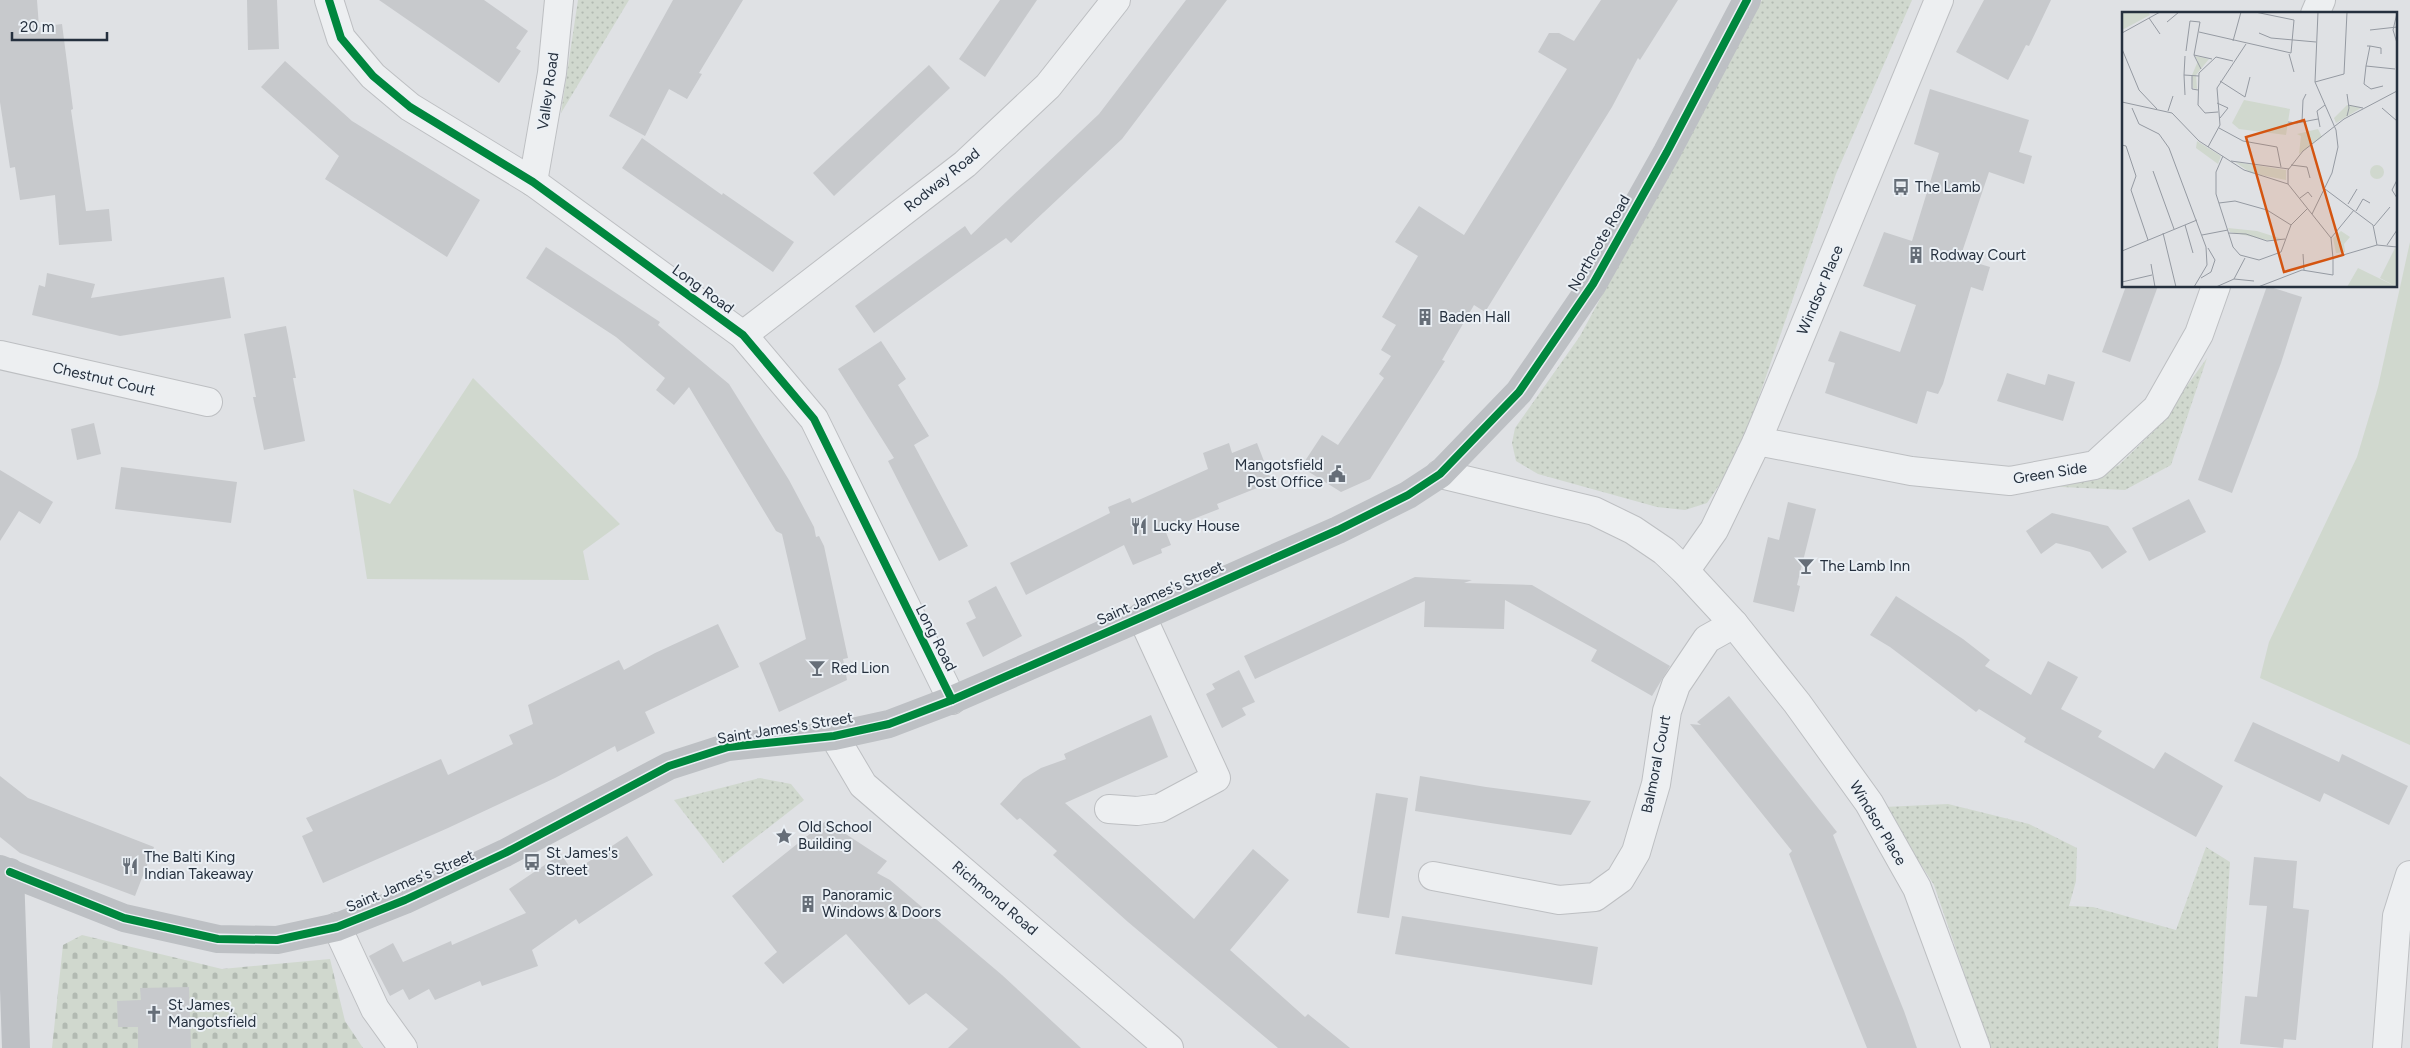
<svg xmlns="http://www.w3.org/2000/svg" width="2410" height="1048" font-family="Figtree,sans-serif">
	<style>
		.grass { fill: url(#grass-dots) }
		.cemetery { fill: url(#cemetery-stones) }
		.park { fill: #d0d8ce }
		.building { fill: #c7c9cc }
		.lines { fill: none; stroke-linecap: round; stroke-linejoin: round }
		.street-casing { stroke: #bdbfc2; stroke-width: 30 }
		.street { stroke: #edeff1; stroke-width: 28 }
		.secondary { stroke: #bdc0c4; stroke-width: 28 }
		.cycleway-casing { stroke: #ebf0f5; stroke-width: 11 }
		.cycleway { stroke: #00873e; stroke-width: 8 }
		.labels { text-anchor: middle; stroke-width: 4; stroke-linejoin: round; paint-order: stroke }
		.street-label { font-size: 15px; fill: #25303e; stroke: #ebf0f5 }
		.poi-label { font-size: 15px; fill: #25303e; stroke: #ebf0f5; text-anchor: start }
		.inset-road { fill: none; stroke: #959aa2; stroke-width: 1 }
		.view { fill: #d45511; fill-opacity: 0.15; stroke: #d45511; stroke-width: 2.5 }
		.inset-edge { fill: none; stroke: #25303e; stroke-width: 2.5 }
	</style>
	<defs>
		<pattern id="grass-dots" width="8" height="8" patternUnits="userSpaceOnUse" patternTransform="scale(1.25)"><rect width="8" height="8" fill="#d0d8ce"/><path d="M2 2h.1M6 6h.1" fill="none" stroke="#b2bab2" stroke-width="1.8" stroke-linecap="round"/></pattern>
		<pattern id="cemetery-stones" width="16" height="16" patternUnits="userSpaceOnUse" patternTransform="scale(1.25)"><rect width="16" height="16" fill="#d0d8ce"/><path d="M2 7V4a2 2 0 0 1 4 0v3zM10 15v-3a2 2 0 0 1 4 0v3z" fill="#b2bab2"/></pattern>
	</defs>
	<rect width="100%" height="100%" fill="#dfe1e4"/>
	<g class="grass">
		<path d="M578 0H629L561 113Z"/>
		<path d="M1762 0H1912L1836 174 1752 417 1732 466 1707 503 1685 510 1657 507 1538 474 1516 461 1512 443 1515 428 1580 336Z"/>
		<path d="M2207 358 2171 465 2125 490 2041 486 2084 480 2119 465 2155 430Z"/>
		<path d="M760 778 791 784 804 800 723 863 674 800Z"/>
		<path d="M1948 804 2029 824 2077 848 2076 881 2069 906 2093 907 2176 930 2206 847 2230 862 2218 1048H1990L1934 885 1884 807Z"/>
	</g>
	<path class="cemetery" d="M82 935 222 969 330 959 345 1021 363 1048H52L63 945Z"/>
	<g class="park">
		<path d="M2410 242V745L2260 678 2269 642 2357 457 2378 387Z"/>
		<path d="M473 378 620 524 583 551 589 580 367 579 353 489 390 504Z"/>
	</g>
	<g class="building">
		<path d="M0 0H37L39 27 62 24 73 109 71 110 86 211 109 209 112 241 59 245 55 195 20 200 15 167 10 168 0 102Z"/>
		<path d="M247 0H277L279 49 248 50Z"/>
		<path d="M379 0H484L528 31 516 48 521 51 499 83Z"/>
		<path d="M673 0H743L699 73 702 74 687 99 669 89 645 136 609 116Z"/>
		<path d="M1000 0H1037L985 77 959 59Z"/>
		<path d="M1186 0H1227L1122 139 1011 243 1006 238 874 333 855 306 965 226 971 235 1099 114Z"/>
		<path d="M1601 0H1678L1640 60 1638 58 1612 107 1485 312 1474 305 1442 360 1445 361 1370 479 1341 492 1301 467 1322 435 1338 445 1384 378 1379 374 1391 356 1381 350 1396 325 1382 317 1418 256 1395 242 1419 206 1464 235 1567 69 1538 52 1549 33H1559L1574 41Z"/>
		<path d="M1984 0H2051L2029 46 2026 45 2008 80 1956 52Z"/>
		<path d="M285 61 352 121 480 200 447 257 325 179 339 156 261 87Z"/>
		<path d="M929 65 950 88 834 196 813 173Z"/>
		<path d="M1930 89 2029 120 2019 152 2032 156 2024 184 1989 172 1960 258 1990 267 1983 291 1971 287 1943 384 1938 394 1927 391 1917 424 1825 393 1835 363 1828 361 1840 331 1900 352 1916 305 1863 286 1884 232 1912 241 1939 153 1914 144Z"/>
		<path d="M642 138 722 195 723 193 794 242 773 272 622 168Z"/>
		<path d="M546 247 660 322 658 325 729 384 789 480 814 527 816 537 819 536 824 546 848 658 843 659 847 680 779 712 759 663 806 639 782 534 776 531 689 387 674 405 656 390 665 378 616 337 526 278Z"/>
		<path d="M47 273 95 284 91 298 224 277 231 318 120 336 32 315 39 285 45 287Z"/>
		<path d="M2126 286H2158L2130 362 2102 352Z"/>
		<path d="M2267 286 2302 297 2281 363 2232 493 2198 480Z"/>
		<path d="M286 326 296 378H293L305 441 264 450 253 397H256L244 334Z"/>
		<path d="M881 341 906 379 898 385 929 436 914 445 968 546 939 561 888 461 894 458 838 369Z"/>
		<path d="M2007 373 2045 385 2048 374 2075 382 2063 421 1997 401Z"/>
		<path d="M94 423 101 454 77 460 71 429Z"/>
		<path d="M1229 443 1232 453 1257 443 1272 482 1217 504 1219 509 1165 530 1171 545 1161 549 1162 553 1133 565 1124 545 1026 595 1010 563 1110 513 1108 507 1130 498 1132 503 1208 469 1203 453Z"/>
		<path d="M121 467 237 482 231 523 115 509Z"/>
		<path d="M0 470 53 502 40 524 19 511 0 541Z"/>
		<path d="M2189 499 2206 532 2149 561 2132 528Z"/>
		<path d="M1788 502 1816 509 1797 585 1800 586 1794 612 1753 602 1768 537 1779 540Z"/>
		<path d="M2052 513 2108 526 2127 552 2102 569 2090 552 2073 547 2056 543 2041 554 2026 531Z"/>
		<path d="M1415 577 1472 580 1464 583 1532 585 1670 666 1652 696 1591 661 1597 650 1505 600 1504 629 1424 627 1425 601 1255 679 1244 656Z"/>
		<path d="M996 586 1022 636 983 657 966 623 976 618 968 601Z"/>
		<path d="M1896 596 1963 639 1990 660 1985 666 2031 695 2048 661 2078 677 2061 709 2102 731 2098 737 2154 769 2165 752 2223 786 2196 837 2024 742 2026 738 1979 709 1976 712 1890 647 1870 635Z"/>
		<path d="M718 624 739 667 645 712 655 733 617 752 615 746 555 778 448 828 323 883 302 836 313 831 306 818 441 759 448 775 513 744 509 735 533 724 528 705 619 660 624 670 655 653Z"/>
		<path d="M1239 670 1255 702 1242 708 1246 715 1222 728 1206 694 1215 689 1212 684Z"/>
		<path d="M1729 696 1837 832 1833 835 1904 1011 1917 1048H1867L1789 854 1792 851 1690 724 1701 725 1697 722Z"/>
		<path d="M1151 715 1168 757 1065 803 1194 919 1253 849 1289 880 1230 950 1305 1017 1308 1014 1350 1048H1278L1128 922 1053 855 1057 851 1020 818 1017 820 1000 804 1023 779 1041 768 1066 759 1064 754Z"/>
		<path d="M2253 722 2339 762 2342 754 2408 786 2389 825 2324 793 2320 802 2234 761Z"/>
		<path d="M0 776 28 798 154 847 135 896 20 853 0 837Z"/>
		<path d="M1420 776 1486 787 1591 801 1571 835 1497 824 1415 811Z"/>
		<path d="M1376 793 1408 798 1389 918 1357 913Z"/>
		<path d="M826 821 887 861 877 873 890 880 1002 975 1081 1048H948L968 1029 926 993 909 1005 846 934 783 984 764 963 777 952 732 896Z"/>
		<path d="M627 836 653 875 579 924 576 919 532 950 538 966 482 986 480 981 435 1000 429 989 409 1000 403 989 390 996 369 956 393 943 403 962 451 941 452 945 526 913 509 889 561 854 573 872Z"/>
		<path d="M2254 857 2297 861 2293 908 2309 910 2296 1040 2284 1039 2283 1048 2240 1044 2245 996 2257 997 2267 906 2249 905Z"/>
		<path d="M1402 916 1598 947 1592 985 1395 954Z"/>
		<path d="M189 987 191 1048H138V1027H118L117 1001 141 1000 140 988Z"/>
	</g>
	<g class="lines">
		<g class="street-casing">
			<g id="street">
				<path d="M329 0 341 38 373 76 410 107 533 182 743 335 814 419 952 700"/>
				<path d="M2315 14 2321 0"/>
				<path d="M533 182 552 73 559 0"/>
				<path d="M743 335 965 164 1048 86 1116 0"/>
				<path d="M0 355 208 402"/>
				<path d="M1757 441 1911 471 2010 481 2095 465 2157 408 2199 334 2216 286"/>
				<path d="M1440 474 1594 511 1633 530 1664 551 1685 571 1734 624 1797 703 1869 803 1917 888 1976 1048"/>
				<path d="M1685 571 1714 530 1757 441 1939 0"/>
				<path d="M834 736 863 785 1169 1048"/>
				<path d="M1109 809 1137 811 1160 808 1216 778 1142 617"/>
				<path d="M1433 876 1559 900 1595 897 1620 879 1636 852 1656 784 1667 711 1676 685 1707 639 1734 624"/>
				<path d="M337 927 375 1009 403 1048"/>
				<path d="M2387 1048 2397 916 2410 875"/>
			</g>
		</g>
		<use href="#street" class="street"/>
		<g class="secondary">
			<path d="M0 869 124 918 218 939 277 940 337 927 405 900 505 853 669 766 728 747 834 736 889 724 952 700 1142 617 1338 530 1408 495 1440 474 1519 392 1593 284 1667 152 1747 0"/>
			<path d="M10 872 16 1048"/>
		</g>
		<g class="cycleway-casing">
			<g id="cycleway">
				<path d="M329 0 341 38 373 76 410 107 533 182 743 335 814 419 952 700"/>
				<path d="M10 872 124 918 218 939 277 940 337 927 405 900 505 853 669 766 728 747 834 736 889 724 952 700 1142 617 1338 530 1408 495 1440 474 1519 392 1593 284 1667 152 1747 0"/>
			</g>
		</g>
		<use href="#cycleway" class="cycleway"/>
	</g>
	<defs>
		<g id="bus-bare" transform="scale(1.35)"><path d="M-5-6H5V4H4V6H2V4H-2V6H-4V4H-5ZM-3.5-4V0h7V-4ZM-3.5 1.2v1.5H-2V1.2ZM2 1.2v1.5H3.5V1.2Z" fill="#666e78" stroke="#ebf0f5" stroke-width="2.5" paint-order="stroke"/></g>
		<g id="building-bare" transform="scale(1.35)"><path d="M-4-6H4V6H1V3H-1V6H-4ZM-2.5-4.3h1.7v1.8h-1.7ZM.8-4.3h1.7v1.8H.8ZM-2.5-1h1.7V.8h-1.7ZM.8-1h1.7V.8H.8Z" fill="#666e78" stroke="#ebf0f5" stroke-width="2.5" paint-order="stroke"/></g>
		<g id="civic-bare" transform="scale(1.35)"><path d="M-.6-6.5H3V-4.5H.6V-3L4-1V1h2V6H-6V1h2V-1L-.6-3ZM-1.2 2.5V6h2.4V2.5Z" fill="#666e78" stroke="#ebf0f5" stroke-width="2.5" paint-order="stroke"/></g>
		<g id="restaurant-bare" transform="scale(1.35)"><path d="M-5-6h1v4h1v-4h1v4h1v-4h1v5L-1.5 .5V6h-2V.5L-5-1ZM5-6V6H3V1.5H1.5Q1.5-4 5-6Z" fill="#666e78" stroke="#ebf0f5" stroke-width="2.5" paint-order="stroke"/></g>
		<g id="bar-bare" transform="scale(1.35)"><path d="M-6-5H6L.8 .8V4.5H3.5V6h-7V4.5H-.8V.8Z" fill="#666e78" stroke="#ebf0f5" stroke-width="2.5" paint-order="stroke"/></g>
		<g id="sight-bare" transform="scale(1.35)"><path d="M0-6L1.8-2.2L6-1.7L2.9 1.2L3.7 5.4L0 3.3L-3.7 5.4L-2.9 1.2L-6-1.7L-1.8-2.2Z" fill="#666e78" stroke="#ebf0f5" stroke-width="2.5" paint-order="stroke"/></g>
		<g id="church-bare" transform="scale(1.35)"><path d="M-1.2-6h2.4v3.5h3.3v2.4h-3.3V6h-2.4V-.1h-3.3v-2.4h3.3Z" fill="#666e78" stroke="#ebf0f5" stroke-width="2.5" paint-order="stroke"/></g>
	</defs>
	<g fill-rule="evenodd">
		<use href="#bus-bare" x="1901" y="187"/>
		<use href="#building-bare" x="1916" y="255"/>
		<use href="#building-bare" x="1425" y="317"/>
		<use href="#civic-bare" x="1337" y="474"/>
		<use href="#restaurant-bare" x="1139" y="526"/>
		<use href="#bar-bare" x="1806" y="566"/>
		<use href="#bar-bare" x="817" y="668"/>
		<use href="#sight-bare" x="784" y="836"/>
		<use href="#bus-bare" x="532" y="862"/>
		<use href="#restaurant-bare" x="130" y="866"/>
		<use href="#building-bare" x="808" y="904"/>
		<use href="#church-bare" x="154" y="1014"/>
	</g>
	<g class="labels">
		<g class="street-label">
			<text transform="translate(548 91) rotate(-82)" y="5">Valley Road</text>
			<text transform="translate(942 180) rotate(-39)" y="5">Rodway Road</text>
			<text transform="translate(1599 243) rotate(-60)" y="5">Northcote Road</text>
			<text transform="translate(703 289) rotate(36)" y="5">Long Road</text>
			<text transform="translate(1820 290) rotate(-67)" y="5">Windsor Place</text>
			<text transform="translate(104 379) rotate(13)" y="5">Chestnut Court</text>
			<text transform="translate(2050 473) rotate(-9)" y="5">Green Side</text>
			<text transform="translate(1160 593) rotate(-24)" y="5">Saint James's Street</text>
			<text transform="translate(936 638) rotate(63)" y="5">Long Road</text>
			<text transform="translate(785 728) rotate(-9)" y="5">Saint James's Street</text>
			<text transform="translate(1656 764) rotate(-79)" y="5">Balmoral Court</text>
			<text transform="translate(1878 823) rotate(59)" y="5">Windsor Place</text>
			<text transform="translate(410 881) rotate(-23)" y="5">Saint James's Street</text>
			<text transform="translate(995 898) rotate(40)" y="5">Richmond Road</text>
		</g>
		<g class="poi-label">
			<text x="1915" y="192">The Lamb</text>
			<text x="1930" y="260">Rodway Court</text>
			<text x="1439" y="322">Baden Hall</text>
			<text x="1323" y="470" text-anchor="end">Mangotsfield<tspan x="1323" dy="17">Post Office</tspan></text>
			<text x="1153" y="531">Lucky House</text>
			<text x="1820" y="571">The Lamb Inn</text>
			<text x="831" y="673">Red Lion</text>
			<text x="798" y="832">Old School<tspan x="798" dy="17">Building</tspan></text>
			<text x="546" y="858">St James's<tspan x="546" dy="17">Street</tspan></text>
			<text x="144" y="862">The Balti King<tspan x="144" dy="17">Indian Takeaway</tspan></text>
			<text x="822" y="900">Panoramic<tspan x="822" dy="17">Windows &amp; Doors</tspan></text>
			<text x="168" y="1010">St James,<tspan x="168" dy="17">Mangotsfield</tspan></text>
		</g>
	</g>
	<g transform="translate(2122 12)">
		<rect width="275" height="275" fill="#dfe1e4"/>
		<path d="M73 44 87 47 74 63 75 77 71 76 70 63 76 49ZM225 93 239 96 214 111 212 106ZM196 117 200 125 177 142 179 124 175 122ZM75 129 99 144 96 152 74 136ZM113 150 164 158V168L129 161ZM106 216 135 219 160 227 145 228 108 220ZM236 256 275 275H225Z" fill="#d0d8ce"/>
		<path d="M0 0H26L28 3 0 18ZM219 219 228 225 222 232 223 240 214 241 211 226Z" fill="#d0d8ce"/>
		<path d="M122 88 168 97 164 123 117 117 110 111ZM248 160a7 7 0 1 1 14 0a7 7 0 1 1-14 0ZM273 236 275 237V275L258 266Z" fill="#d0d8ce"/>
		<path class="inset-road" d="M275 1 271 18 275 31M27 6 38 22M45 10 57 0M248 18 275 15M77 20 169 41 172 8 133 0M0 21 38 0M137 21 149 26 194 30M111 29 119 0M245 34H248L244 54 273 57M248 34 259 36V42M0 37 17 78 35 97M64 39 68 9 78 10 72 43 79 57M167 42 172 60M72 43 90 47M63 44 62 63 77 64M244 54 242 72 249 77 261 74M62 63 63 83M70 64V77L76 78M98 69 123 85 128 65M193 70 222 62 225 0M0 90 50 101 77 129 122 158 166 172 209 226 211 246M95 91 106 96 98 106M226 93 241 96M10 96 17 112 37 122 47 136 84 235 85 253 72 275M260 96 275 109M46 99 51 84M96 100 83 101 76 93 77 61 94 45 111 49M225 104 227 96 225 82M166 110 175 111 196 107M180 110 181 88 184 82M198 115 195 99 203 93M97 116 121 129 155 135 159 155M0 133 4 134 14 164 9 178 26 228M86 135 98 113 95 76 124 32M101 144 94 160V182L111 235 118 243 137 248 159 240 169 213 186 196M109 149 167 157M169 153 185 155 188 166M31 159 52 217M275 168 270 178 275 186M166 172V158L181 139 222 107 275 79M203 177 251 213 255 233M178 186 186 180 190 185M97 191 113 189 145 198 169 213M226 192 235 177M234 199 241 187 248 191M190 202 210 161 216 135 214 118 193 70 196 0M63 213 71 241M252 214 268 195M41 221 54 275M106 221 124 222 145 229 163 227M80 223 106 218M209 226 232 198M265 233 275 218M0 239 75 208M181 242 182 258M29 252 33 275M79 266 89 260 93 248 86 236M112 267 132 269M0 270 30 263M94 275 112 267 123 246M136 275 180 258 211 263V246L255 233 275 235"/>
		<path class="view" d="M182 108 221 243 162 260 124 125Z"/>
		<rect width="275" height="275" class="inset-edge"/>
	</g>
	<path d="M12 32v8h95v-8" fill="none" stroke="#25303e" stroke-width="2.5"/>
	<text x="20" y="32" font-size="15" fill="#25303e" stroke="#ebf0f5" stroke-width="4" paint-order="stroke">20 m</text>
</svg>
